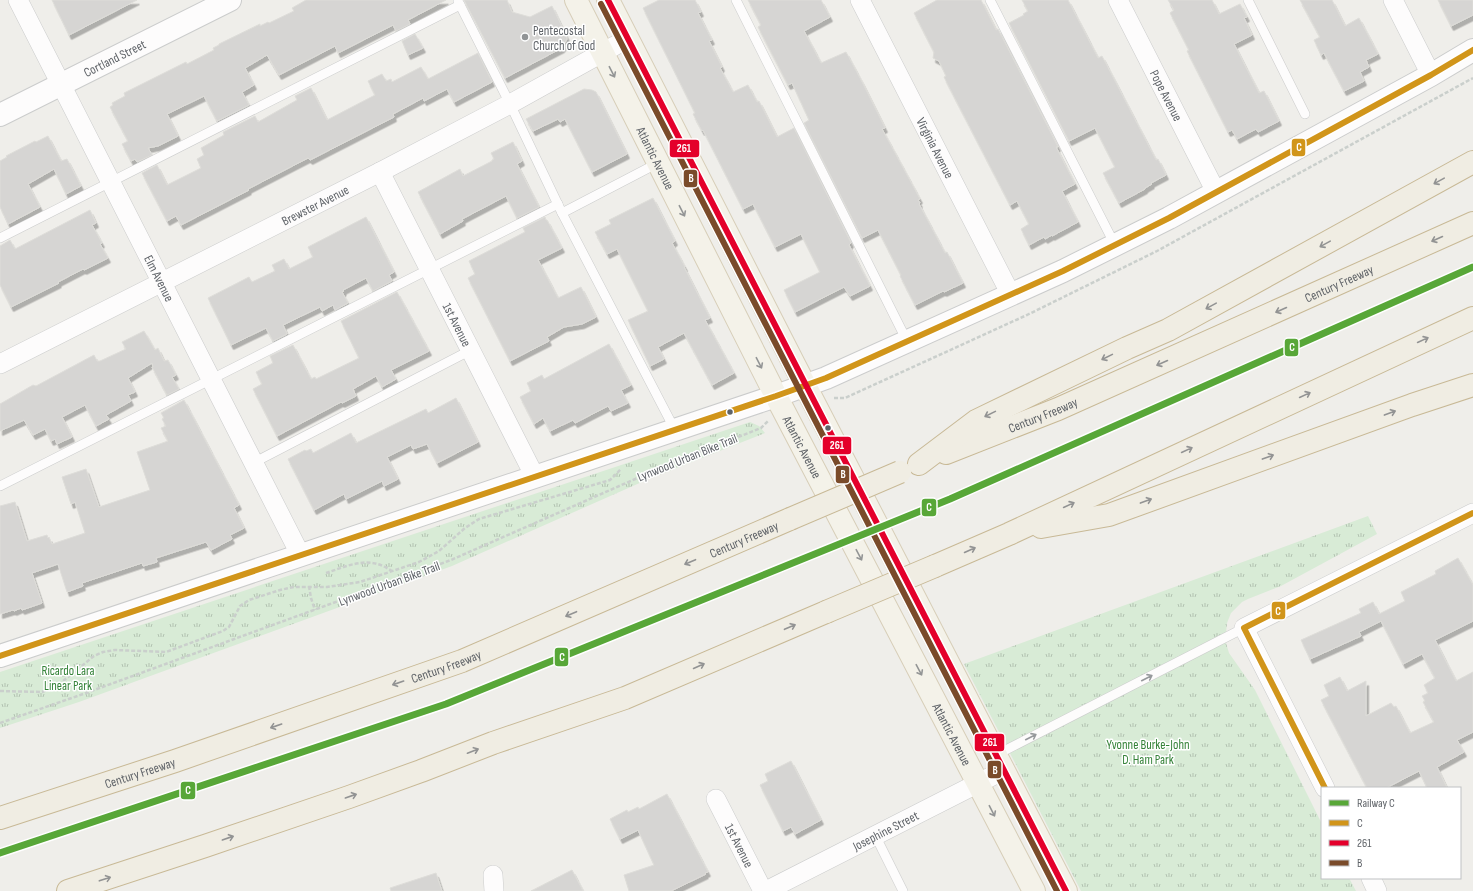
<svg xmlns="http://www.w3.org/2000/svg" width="1473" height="891" font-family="'Sofia Sans Condensed',sans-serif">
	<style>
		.park { fill: url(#park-tufts) }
		.building { fill: #d6d5d3; stroke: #deddd9; filter: url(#shadow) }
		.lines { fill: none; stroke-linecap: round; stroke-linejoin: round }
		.service-casing { stroke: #cbcccc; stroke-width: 10 }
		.minor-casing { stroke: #cbcccc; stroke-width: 20 }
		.tertiary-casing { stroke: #cbcccc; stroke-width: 24 }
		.primary-casing { stroke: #d7ceb8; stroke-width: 24 }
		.motorway-casing { stroke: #c8b996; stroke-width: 24 }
		.path { stroke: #cacfcc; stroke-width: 2.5; stroke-dasharray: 4 2; stroke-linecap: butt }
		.service { stroke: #fdfcfc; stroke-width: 9 }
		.minor { stroke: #fdfcfc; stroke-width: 19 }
		.tertiary { stroke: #fdfcfc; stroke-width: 22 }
		.primary { stroke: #f4f2e9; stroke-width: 22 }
		.motorway { stroke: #f0ede3; stroke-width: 22 }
		.motorway-bridge-casing { stroke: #c8b996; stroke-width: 24; stroke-linecap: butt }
		.motorway-bridge { stroke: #f0ede3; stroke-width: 22 }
		.bus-1-casing { stroke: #fff; stroke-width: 9 }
		.bus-2-casing { stroke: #fff; stroke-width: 9 }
		.bus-3-casing { stroke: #fff; stroke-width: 9 }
		.bus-1 { stroke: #d1951a; stroke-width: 6 }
		.bus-2 { stroke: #e4002b; stroke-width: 6 }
		.bus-3 { stroke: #7a4b2a; stroke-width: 6 }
		.rail-1-casing { stroke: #fff; stroke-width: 10 }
		.rail-1 { stroke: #58a738; stroke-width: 7 }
		.oneway { stroke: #939595 }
		.oneway2 { stroke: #929393 }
		.oneway3 { stroke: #96999c }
		.poi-dot { fill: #919496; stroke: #fff; stroke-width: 1.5 }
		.bus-dot { fill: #5f6368; stroke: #fff; stroke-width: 1.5 }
		.labels { text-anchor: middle; stroke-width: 3; stroke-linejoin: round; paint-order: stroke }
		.poi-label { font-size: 13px; fill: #5f6368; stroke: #fff; text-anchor: start }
		.street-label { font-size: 13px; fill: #5f6368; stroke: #fff }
		.park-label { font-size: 13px; fill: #348238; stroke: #fff }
		.line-badge { stroke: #fff; stroke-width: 1.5 }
		.badge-label { font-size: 11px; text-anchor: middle; font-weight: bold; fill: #fff }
	</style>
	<defs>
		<pattern id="park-tufts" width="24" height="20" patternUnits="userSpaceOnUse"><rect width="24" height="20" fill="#d8ebd6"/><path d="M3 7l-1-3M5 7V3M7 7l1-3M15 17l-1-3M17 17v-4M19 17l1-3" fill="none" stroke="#b2c2b1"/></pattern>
		<filter id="shadow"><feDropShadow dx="2.5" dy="4.5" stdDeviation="0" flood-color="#0004"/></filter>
	</defs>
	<rect width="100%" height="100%" fill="#efeeea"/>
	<g class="park">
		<path d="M750 422 759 426 765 433 651 478 452 566 79 702 0 728V672Z"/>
		<path d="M1368 516 1377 534 1281 586 1248 599 1242 602 1231 613 1227 623 1226 633V643L1229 653 1255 690 1322 824V878H1349L1356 891H1081L964 664Z"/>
	</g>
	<g class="building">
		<path d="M52 0H137L69 35Z"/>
		<path d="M306 0H446L408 20 410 24 396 31 393 25 338 53 335 46 279 75 267 55 245 68 254 85 242 92 249 105 217 121 204 96 167 114 178 136 158 146 148 148 152 155 137 162 135 159 131 161 122 144 128 141 110 107 113 105 112 103 125 96 124 93 186 62 187 64 214 50 213 48 219 45V44L260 24V26L268 22 269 23 294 11 292 8Z"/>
		<path d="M464 0H507L512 12 530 17 552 6 566 35 567 39 562 48 558 50 505 78Z"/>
		<path d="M659 0H695L701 12 698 13 712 40 709 41 722 67 720 68 733 92 748 85 757 102 759 101 777 137 794 128 851 243 849 245 870 286 850 296 844 287 795 312 784 290 820 272 801 234 775 247 753 204 743 209 703 130 702 131 693 114 695 113 643 8Z"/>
		<path d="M748 0H821L830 17 804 31 821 63 846 52 862 82 885 128 882 129 920 199 918 200 920 203 919 204 945 253 947 252 963 283 944 292 943 291 915 305 900 276 901 275 878 230 862 238 804 123 809 120 792 83 788 85 758 27 761 25Z"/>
		<path d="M937 0H981L996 30 998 29 1058 147H1056L1075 184 1062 191 1078 222 1052 236V235L1045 239 1044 237 1029 245 1021 229 1029 224 1017 201 1010 205 948 85 944 77 946 76 939 61 933 58 934 52 914 13Z"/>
		<path d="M1022 0H1068L1098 58 1102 56 1156 160 1158 159 1166 175 1151 183 1152 184 1145 188V189L1119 203 1103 173 1115 167 1095 128 1069 141 1009 23 1024 15 1023 14 1028 11Z"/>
		<path d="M1168 0H1212L1219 14 1240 4 1247 17 1244 18 1252 35 1234 44 1259 93 1264 91 1279 121 1258 132 1256 129 1237 139 1232 130 1228 132 1187 51 1189 50 1170 13 1174 10Z"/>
		<path d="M1300 0H1332L1345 26 1359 18 1378 54 1366 60 1369 67 1360 72 1364 81 1344 91 1324 53 1321 55 1314 40 1320 37Z"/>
		<path d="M1438 0H1473V15L1451 26Z"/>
		<path d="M415 34 423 48 408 55 402 41Z"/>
		<path d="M478 53 492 82 454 102 447 89 424 101 423 98 393 114 394 117 310 160 308 158 248 189 249 190 181 225 176 216 167 221 142 173 157 165 167 185 201 168 197 159 204 155 201 148 224 135 223 132 255 116 258 122 297 100 295 96 311 88 327 120 375 95 368 81 382 74 386 81 391 79 392 82 421 67 428 79Z"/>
		<path d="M584 89 592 90 596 92 627 154 592 172 565 119 560 122 558 119 533 131 526 119Z"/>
		<path d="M48 136 61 161 67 159 81 186 66 194 54 169 28 184 40 207 8 224 0 207V161L7 157 6 156 35 141 36 142Z"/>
		<path d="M513 142 522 161 517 164 539 207 517 218 506 196 462 219 463 221 440 234 418 192 460 169 463 176 492 161V160L494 159 491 153Z"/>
		<path d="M653 198 675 241 672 243 685 267H684L710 318 705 320 734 373 712 385 684 333 658 347 664 359 650 366 628 320 648 311 617 249 607 254 595 232 611 224 609 220Z"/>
		<path d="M90 210 96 223 92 225 102 243 100 244 108 258 84 270 83 269 58 282 59 283 11 307 0 285V246L10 240 15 249Z"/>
		<path d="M366 217 394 272 389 275 392 281 373 291 366 278 343 290 344 291 342 292 348 303 335 310 333 305 322 311 320 307 283 325 287 334 273 341 266 328 231 345 208 298 249 277 252 282 275 271 272 265 284 259 289 269 313 257 308 247Z"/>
		<path d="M545 217 546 220H547L562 248 538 260 558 298 581 287 596 317 582 324 564 327 547 337 549 341 510 361 468 278 475 274 469 261 525 232 523 228Z"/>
		<path d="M397 292 429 351 391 370 396 379 382 387 376 376 353 389 356 396 342 403 341 402 277 436 253 389 262 384 256 372 273 363 270 356 293 345 311 379 315 377 316 379 359 358 341 321Z"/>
		<path d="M144 331 155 350 158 348 164 361 168 360 176 375 172 377 179 389 167 395 152 367H153L152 363 128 378 135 392 128 395 131 401 106 415 109 419 96 426 85 405 62 417 72 437 57 444 55 439 51 441 45 429 33 435 24 420 0 431V404L33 385 36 386 94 355 97 361H100L126 349 122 342Z"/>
		<path d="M609 344 631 385 621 390 628 403 611 411 608 406 575 423 573 420 550 431 543 418 534 424 520 397 531 391 527 383 542 375 544 379Z"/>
		<path d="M456 398 478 442 437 463 427 444 413 449 411 445 387 457 398 479 384 486 382 481 346 499 344 494 314 510 288 459 305 450 306 451 311 449 313 453 351 433 356 443 426 409 428 413Z"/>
		<path d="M184 400 239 505 234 508 244 528 230 535 232 539 211 550 206 542 156 558 157 562 143 566 142 563 82 583 83 586 67 592 58 564 32 573 42 603 22 610 21 608 14 611 13 610 0 614V506L15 502 27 541 47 535 48 538 49 537 52 544 85 533 75 502 71 504 62 477 86 469 99 507 150 490 137 452 168 441 161 428 166 426 162 419 164 418 161 413Z"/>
		<path d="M1458 558 1473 585V621L1435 640 1456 681 1473 672V732L1457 740 1464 752 1437 767 1447 788H1427L1419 771 1386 788H1367L1321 700 1329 696 1324 685 1340 677 1347 691 1366 681V716L1391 703 1394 707 1396 706 1410 733 1434 722 1423 702 1425 701 1422 696 1428 693 1424 685 1435 678 1422 654 1403 664 1381 621 1359 632 1361 636 1310 659 1301 640 1361 613 1359 609 1373 602 1379 614 1405 601 1401 592 1436 574 1435 571Z"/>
		<path d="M791 761 821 820 795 834 791 827 783 831 760 785 768 781 765 774Z"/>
		<path d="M667 794 708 872 705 873 706 874 671 891H629L624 875 654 865 638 830 620 839 610 819 627 810 628 812 638 807 639 809Z"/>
		<path d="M572 870 583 891H531Z"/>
		<path d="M436 873 442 891H391L390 888Z"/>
	</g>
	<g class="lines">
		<g class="service-casing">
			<g id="service">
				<path d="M736 0 907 341"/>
				<path d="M990 0 1115 245"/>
				<path d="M1248 0 1305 114"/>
				<path d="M458 1 510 104 562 213 675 430"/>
				<path d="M562 213 658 163"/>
				<path d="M0 238 460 5"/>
				<path d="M253 463 471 350"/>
				<path d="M0 486 558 204"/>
				<path d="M996 755 1244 628"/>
				<path d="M875 835 903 891"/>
			</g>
		</g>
		<g class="minor-casing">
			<g id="minor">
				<path id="s1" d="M18 0 301 556"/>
				<path id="s2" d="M860 0 1011 295"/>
				<path id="s3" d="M1118 0 1216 192"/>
				<path d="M1393 0 1431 75"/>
				<path id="s4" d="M380 172 535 477"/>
				<path id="s5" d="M0 364 380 172 510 104 627 39"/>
				<path d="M1325 788 1244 628 1473 513"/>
				<path id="s6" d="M716 799 763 891"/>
				<path d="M493 875 494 891"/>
				<path d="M1371 878 1377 891"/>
				<path id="s7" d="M766 891 1004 770"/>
			</g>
		</g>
		<g class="tertiary-casing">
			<g id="tertiary">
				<path id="s8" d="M0 115 230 0"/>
				<path d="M0 656 776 396 826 378 1063 271 1169 218 1431 75 1473 50"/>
			</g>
		</g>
		<g class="primary-casing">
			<g id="primary">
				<path id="s9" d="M576 0 776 396 1034 891"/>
				<path d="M608 0 795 366 1066 891"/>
			</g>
		</g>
		<g class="motorway-casing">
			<g id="motorway">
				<path id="s10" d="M946 453 1058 409 1473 223"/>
				<path d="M919 464 976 421 1127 348 1168 330 1473 162"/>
				<path d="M1041 527 1109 515 1412 405 1473 385"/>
				<path d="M935 566 1009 534 1473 318"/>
				<path id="s11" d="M0 818 175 761 462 661 790 519"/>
				<path d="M68 891 205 846 349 797 421 771 493 743 625 698 826 612"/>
			</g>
		</g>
		<g class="path">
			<path d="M834 398H845L1027 315 1157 251 1473 78"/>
			<path d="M326 573C342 568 360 559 377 564 382 565 387 568 392 571"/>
			<path d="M309 586 311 598 315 610"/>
			<path d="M0 691 42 692 57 686 94 656 103 652 115 650 166 652 223 631 229 627 240 606 249 600 280 590 294 587H327L360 582 419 562 439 551 465 528 479 519 610 480 621 469"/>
			<path d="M0 723 86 693 451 560 667 465 761 428 768 421"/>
		</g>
		<use href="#service" class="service"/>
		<use href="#minor" class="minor"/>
		<use href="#tertiary" class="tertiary"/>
		<use href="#primary" class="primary"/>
		<use href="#motorway" class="motorway"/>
		<g class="motorway-bridge-casing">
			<g id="motorway-bridge">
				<path d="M790 519 900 472"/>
				<path d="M826 612 935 566"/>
			</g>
		</g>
		<use href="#motorway-bridge" class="motorway-bridge"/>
		<g class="bus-1-casing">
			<g id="bus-1">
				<path d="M0 656 776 396 826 378 1063 271 1169 218 1431 75 1473 50"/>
				<path d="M1325 788 1244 628 1473 513"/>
			</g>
		</g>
		<g class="bus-2-casing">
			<path id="bus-2" d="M608 0 1066 891"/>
		</g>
		<g class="bus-3-casing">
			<path id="bus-3" d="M601 4 1057 891"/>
		</g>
		<use href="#bus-1" class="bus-1"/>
		<use href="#bus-2" class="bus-2"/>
		<use href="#bus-3" class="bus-3"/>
		<g class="rail-1-casing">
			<path id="rail-1" d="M0 853 446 704 950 499 1473 267"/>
		</g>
		<use href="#rail-1" class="rail-1"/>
	</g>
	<defs><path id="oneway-shaft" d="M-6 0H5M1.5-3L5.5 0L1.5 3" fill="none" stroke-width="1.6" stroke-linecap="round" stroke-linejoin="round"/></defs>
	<g class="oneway">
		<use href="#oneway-shaft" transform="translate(612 72) rotate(63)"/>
		<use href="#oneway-shaft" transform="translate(682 211) rotate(63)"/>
		<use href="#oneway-shaft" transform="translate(759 363) rotate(63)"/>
		<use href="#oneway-shaft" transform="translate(859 555) rotate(62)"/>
		<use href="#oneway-shaft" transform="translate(919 670) rotate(62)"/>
		<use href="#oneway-shaft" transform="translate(992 811) rotate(63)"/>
	</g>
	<g class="oneway2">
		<use href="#oneway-shaft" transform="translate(1439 181) rotate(151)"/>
		<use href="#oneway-shaft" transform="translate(1437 239) rotate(156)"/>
		<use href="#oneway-shaft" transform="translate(1325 244) rotate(151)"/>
		<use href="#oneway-shaft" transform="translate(1211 306) rotate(151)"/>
		<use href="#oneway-shaft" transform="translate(1281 310) rotate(156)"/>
		<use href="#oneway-shaft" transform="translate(1423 340) rotate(-25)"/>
		<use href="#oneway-shaft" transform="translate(1107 357) rotate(154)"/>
		<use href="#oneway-shaft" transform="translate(1162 363) rotate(156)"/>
		<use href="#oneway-shaft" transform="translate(1305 395) rotate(-25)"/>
		<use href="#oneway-shaft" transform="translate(1390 413) rotate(-20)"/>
		<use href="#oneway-shaft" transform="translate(990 414) rotate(154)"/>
		<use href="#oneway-shaft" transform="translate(1187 450) rotate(-25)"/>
		<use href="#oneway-shaft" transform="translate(1268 457) rotate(-20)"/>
		<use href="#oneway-shaft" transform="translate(1146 501) rotate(-20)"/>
		<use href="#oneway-shaft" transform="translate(1069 505) rotate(-25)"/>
		<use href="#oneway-shaft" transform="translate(970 550) rotate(-24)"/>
		<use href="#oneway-shaft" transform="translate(690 562) rotate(157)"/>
		<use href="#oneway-shaft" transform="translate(571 614) rotate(157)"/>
		<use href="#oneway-shaft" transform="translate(790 627) rotate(-23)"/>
		<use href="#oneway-shaft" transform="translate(699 666) rotate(-24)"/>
		<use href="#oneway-shaft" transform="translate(398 683) rotate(161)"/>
		<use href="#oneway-shaft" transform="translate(276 726) rotate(161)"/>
		<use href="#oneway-shaft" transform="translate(473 751) rotate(-21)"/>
		<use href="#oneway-shaft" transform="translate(351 796) rotate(-19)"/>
		<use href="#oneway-shaft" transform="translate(228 838) rotate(-19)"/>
		<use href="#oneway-shaft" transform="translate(105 879) rotate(-18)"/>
	</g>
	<g class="oneway3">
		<use href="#oneway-shaft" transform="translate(1147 678) rotate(-27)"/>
		<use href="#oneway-shaft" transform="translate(1031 737) rotate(-27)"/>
	</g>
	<circle class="poi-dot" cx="525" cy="37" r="4"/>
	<g class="bus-dot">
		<circle cx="730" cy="412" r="3.5"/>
		<circle cx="828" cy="428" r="3.5"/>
	</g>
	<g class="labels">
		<g class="poi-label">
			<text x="533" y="35">Pentecostal<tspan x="533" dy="15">Church of God</tspan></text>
		</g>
		<g class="street-label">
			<text dy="5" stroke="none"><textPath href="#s8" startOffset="128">Cortland Street</textPath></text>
			<text dy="5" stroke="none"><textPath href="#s3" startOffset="107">Pope Avenue</textPath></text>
			<text dy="5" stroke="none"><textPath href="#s2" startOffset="166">Virginia Avenue</textPath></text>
			<text dy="5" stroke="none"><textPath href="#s9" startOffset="177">Atlantic Avenue</textPath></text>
			<text dy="5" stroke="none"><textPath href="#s5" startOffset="353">Brewster Avenue</textPath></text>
			<text dy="5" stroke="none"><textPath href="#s1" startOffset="312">Elm Avenue</textPath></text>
			<text dy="5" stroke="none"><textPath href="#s10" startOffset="428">Century Freeway</textPath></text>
			<text dy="5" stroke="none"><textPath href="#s4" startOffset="171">1st Avenue</textPath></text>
			<text dy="5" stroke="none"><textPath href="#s10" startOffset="104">Century Freeway</textPath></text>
			<text dy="5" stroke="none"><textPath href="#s9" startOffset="501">Atlantic Avenue</textPath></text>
			<text transform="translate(687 457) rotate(-22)" y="5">Lynwood Urban Bike Trail</text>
			<text dy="5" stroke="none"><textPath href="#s11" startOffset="795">Century Freeway</textPath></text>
			<text transform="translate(389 583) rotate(-20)" y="5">Lynwood Urban Bike Trail</text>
			<text dy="5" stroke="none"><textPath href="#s11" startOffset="471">Century Freeway</textPath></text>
			<text dy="5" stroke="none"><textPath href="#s9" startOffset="825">Atlantic Avenue</textPath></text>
			<text dy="5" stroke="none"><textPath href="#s11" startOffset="147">Century Freeway</textPath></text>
			<text dy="5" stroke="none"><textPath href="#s7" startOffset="134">Josephine Street</textPath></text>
			<text dy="5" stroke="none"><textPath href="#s6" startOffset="52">1st Avenue</textPath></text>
		</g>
		<g class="park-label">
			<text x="68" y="675">Ricardo Lara<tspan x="68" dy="15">Linear Park</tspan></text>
			<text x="1148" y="749">Yvonne Burke-John<tspan x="1148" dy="15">D. Ham Park</tspan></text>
		</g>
	</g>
	<g class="line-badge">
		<rect x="1291" y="138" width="15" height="19" rx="4" fill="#d1951a"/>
		<rect x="669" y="139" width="31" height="19" rx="4" fill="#e4002b"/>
		<rect x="683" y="169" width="15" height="19" rx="4" fill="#7a4b2a"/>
		<rect x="1284" y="338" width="15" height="19" rx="4" fill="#58a738"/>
		<rect x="822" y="436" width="30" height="19" rx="4" fill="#e4002b"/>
		<rect x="835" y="465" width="15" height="19" rx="4" fill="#7a4b2a"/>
		<rect x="921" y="498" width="16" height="19" rx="4" fill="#58a738"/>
		<rect x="1271" y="601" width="15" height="19" rx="4" fill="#d1951a"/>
		<rect x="554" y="647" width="15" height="20" rx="4" fill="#58a738"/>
		<rect x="974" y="733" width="31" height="19" rx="4" fill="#e4002b"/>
		<rect x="987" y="760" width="15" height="19" rx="4" fill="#7a4b2a"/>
		<rect x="180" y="781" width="16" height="19" rx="4" fill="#58a738"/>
	</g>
	<g class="badge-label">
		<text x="1299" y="151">C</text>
		<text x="684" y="152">261</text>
		<text x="691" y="182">B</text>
		<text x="1292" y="351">C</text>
		<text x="837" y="449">261</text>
		<text x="843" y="478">B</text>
		<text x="929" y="511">C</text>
		<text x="1278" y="615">C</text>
		<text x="562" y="661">C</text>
		<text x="990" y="746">261</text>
		<text x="995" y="774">B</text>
		<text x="188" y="794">C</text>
	</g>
	<rect x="1321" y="787" width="140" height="92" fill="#ffffff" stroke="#bfc1c3"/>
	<rect x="1329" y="800" width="20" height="6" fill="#58a738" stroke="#bfc1c3"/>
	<text x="1357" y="807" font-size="12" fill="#5f6368">Railway C</text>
	<rect x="1329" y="820" width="20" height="6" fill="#d1951a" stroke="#bfc1c3"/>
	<text x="1357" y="827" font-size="12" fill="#5f6368">C</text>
	<rect x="1329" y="840" width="20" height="6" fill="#e4002b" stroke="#bfc1c3"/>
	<text x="1357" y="847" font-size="12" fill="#5f6368">261</text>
	<rect x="1329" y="860" width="20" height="6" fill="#7a4b2a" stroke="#bfc1c3"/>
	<text x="1357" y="867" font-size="12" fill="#5f6368">B</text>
</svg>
